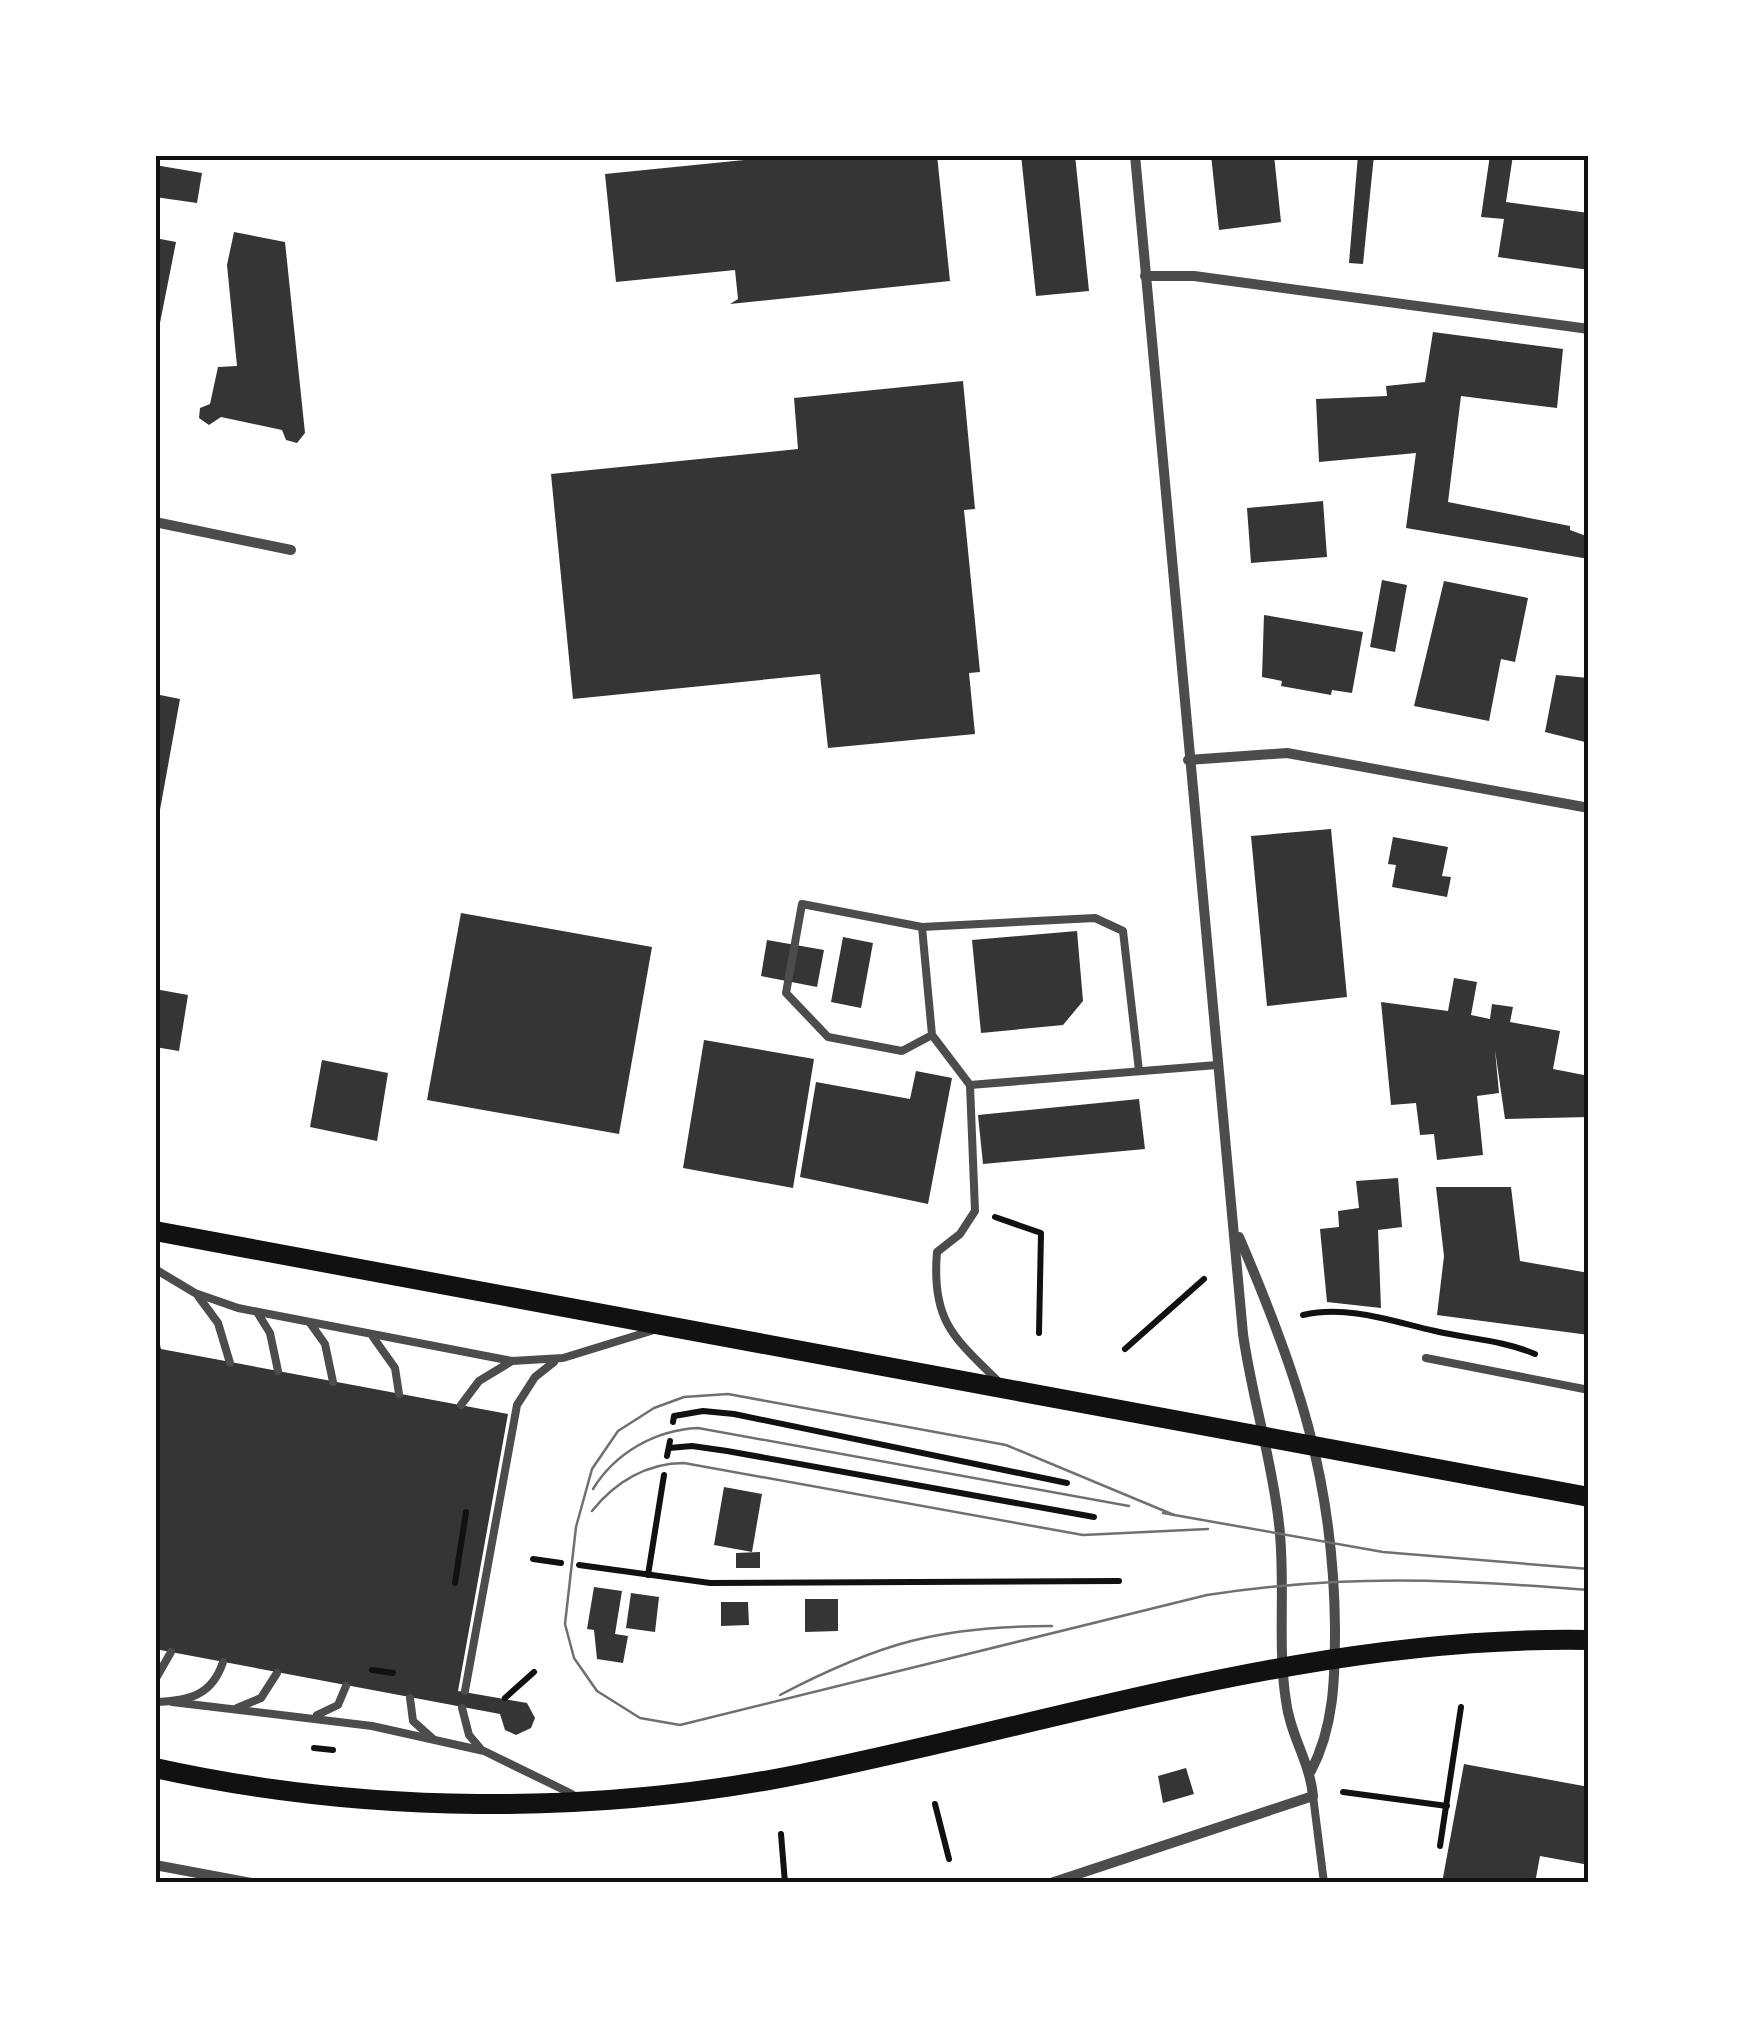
<svg xmlns="http://www.w3.org/2000/svg" width="1744" height="2038" font-family="Inter,sans-serif">
	<style>
		.building { fill: #353535 }
		.lines { fill: none; stroke-linecap: round; stroke-linejoin: round }
		.path { stroke: #111; stroke-width: 6 }
		.service { stroke: #4c4c4c; stroke-width: 8 }
		.minor { stroke: #4c4c4c; stroke-width: 10 }
		.secondary { stroke: #111; stroke-width: 20 }
		.tram { stroke: #707070; stroke-width: 2.5 }
		.neatline { fill: none; stroke: #111; stroke-width: 4 }
	</style>
	<rect width="100%" height="100%" fill="#fff"/>
	<g class="building">
		<path d="M795 155H937L950 281 730 304 738 299 735 270 616 282 605 174Z"/>
		<path d="M1021 155H1075L1089 291 1036 296Z"/>
		<path d="M1211 155H1274L1281 222 1219 230Z"/>
		<path d="M1358 155H1374L1363 264 1349 263Z"/>
		<path d="M1490 155H1513L1506 202 1589 213V270L1498 257 1504 219 1481 217Z"/>
		<path d="M155 165 202 173 197 203 155 197Z"/>
		<path d="M234 232 285 242 305 433 297 443 286 440 282 430 221 417 209 425 199 418 200 408 210 404 218 367 237 366 227 265Z"/>
		<path d="M155 238 176 242 157 338H155Z"/>
		<path d="M1433 332 1563 349 1557 408 1461 396 1448 502 1570 526V530L1589 537V559L1406 528 1416 453 1319 462 1316 399 1387 396 1386 386 1425 382Z"/>
		<path d="M963 381 975 509 964 510 980 672 969 673 975 734 828 748 820 674 573 699 551 474 798 449 794 398Z"/>
		<path d="M1323 501 1327 557 1251 563 1247 508Z"/>
		<path d="M1382 580 1407 585 1395 652 1370 647Z"/>
		<path d="M1444 581 1528 598 1515 662 1501 659 1489 721 1414 706Z"/>
		<path d="M1264 615 1363 632 1352 693 1332 690 1331 695 1281 686 1282 681 1262 677Z"/>
		<path d="M1556 675 1589 678V743L1545 732Z"/>
		<path d="M155 694 180 699 158 821 155 820Z"/>
		<path d="M1331 829 1347 997 1267 1006 1251 836Z"/>
		<path d="M1393 837 1448 847 1442 876 1451 877 1447 897 1392 887 1396 865 1388 864Z"/>
		<path d="M461 913 652 947 619 1134 427 1100Z"/>
		<path d="M1077 931 1083 1001 1063 1025 981 1033 972 940Z"/>
		<path d="M843 937 873 943 861 1008 831 1002Z"/>
		<path d="M767 940 824 950 817 987 761 976Z"/>
		<path d="M1454 978 1477 982 1471 1015 1490 1019 1492 1004 1513 1007 1510 1022 1560 1031 1553 1069 1589 1076V1117L1505 1119 1495 1050 1499 1093 1477 1096 1483 1155 1437 1160 1434 1134 1420 1135 1416 1103 1391 1105 1381 1002 1448 1011Z"/>
		<path d="M155 989 188 995 179 1051 155 1047Z"/>
		<path d="M704 1040 814 1059 793 1188 683 1168Z"/>
		<path d="M322 1060 388 1073 377 1141 310 1127Z"/>
		<path d="M916 1071 952 1078 928 1204 800 1177 816 1082 910 1099Z"/>
		<path d="M1139 1099 1145 1149 983 1164 978 1115Z"/>
		<path d="M1398 1178 1402 1227 1378 1230 1381 1308 1327 1302 1320 1229 1339 1227 1338 1211 1359 1208 1356 1181Z"/>
		<path d="M1436 1187H1511L1520 1261 1589 1273V1335L1437 1315 1444 1256Z"/>
		<path d="M155 1325 161 1349 508 1414 458 1691 527 1703 535 1718 531 1728 516 1735 505 1730 500 1714 155 1649Z"/>
		<path d="M724 1487 762 1494 752 1552 714 1545Z"/>
		<path d="M760 1552V1568H736V1553Z"/>
		<path d="M594 1587 622 1591 615 1634 628 1636 623 1663 597 1659 594 1630 587 1629Z"/>
		<path d="M631 1593 659 1597 655 1632 626 1628Z"/>
		<path d="M805 1599H838V1631L805 1632Z"/>
		<path d="M721 1602H748L749 1625 721 1626Z"/>
		<path d="M1464 1764 1589 1787V1865L1540 1856 1535 1883H1442Z"/>
		<path d="M1186 1768 1194 1794 1163 1803 1158 1776Z"/>
	</g>
	<g class="lines">
		<g class="path">
			<path d="M995 1217 1041 1233 1039 1333"/>
			<path d="M1303 1315C1348 1305 1391 1321 1435 1331 1469 1339 1502 1340 1535 1354"/>
			<path d="M1125 1349 1204 1279"/>
			<path d="M673 1422 674 1416 703 1411 734 1414 1067 1483"/>
			<path d="M669 1448 692 1446 727 1451 1094 1517"/>
			<path d="M667 1456 670 1441"/>
			<path d="M533 1559 561 1563"/>
			<path d="M579 1565 710 1583 1119 1581"/>
			<path d="M648 1575 664 1475"/>
			<path d="M455 1583 466 1512"/>
			<path d="M372 1670 393 1673"/>
			<path d="M505 1698 534 1672"/>
			<path d="M314 1748 333 1750"/>
			<path d="M1343 1792 1447 1806"/>
			<path d="M935 1804 949 1859"/>
			<path d="M781 1834 785 1883"/>
			<path d="M1440 1846 1461 1707"/>
		</g>
		<g class="service">
			<path d="M922 927 1095 918 1123 931 1139 1071"/>
			<path d="M932 1035 902 1051 828 1037 786 993 802 904 922 927 932 1035 970 1085"/>
			<path d="M155 1269 195 1293 238 1308 512 1361 563 1358 654 1330"/>
			<path d="M198 1296 218 1323 230 1363"/>
			<path d="M257 1312 270 1333 278 1371"/>
			<path d="M310 1323 325 1344 333 1382"/>
			<path d="M373 1337 395 1368 399 1394"/>
			<path d="M1426 1358 1589 1390"/>
			<path d="M1000 1383C954 1338 931 1321 937 1252L960 1234 975 1211 970 1085 1217 1065"/>
			<path d="M461 1405 479 1381 512 1361"/>
			<path d="M155 1680 171 1652"/>
			<path d="M465 1691 517 1405 535 1377 554 1362"/>
			<path d="M410 1698 413 1721 432 1738"/>
			<path d="M155 1702C188 1701 212 1696 223 1662"/>
			<path d="M172 1702 372 1726 484 1751 572 1794"/>
			<path d="M237 1708 261 1698 277 1673"/>
			<path d="M462 1708 469 1735 480 1748"/>
			<path d="M317 1715 338 1705 346 1686"/>
			<path d="M1313 1796 1324 1883"/>
		</g>
		<g class="minor">
			<path d="M1145 276H1194L1589 329"/>
			<path d="M155 522 291 550"/>
			<path d="M1188 760 1287 753 1589 808"/>
			<path d="M1239 1237C1297 1372 1334 1479 1335 1629 1335 1679 1334 1727 1311 1771"/>
			<path d="M155 1865 251 1883"/>
			<path d="M1051 1883 1313 1796C1310 1762 1290 1735 1286 1701 1277 1643 1286 1582 1279 1524 1272 1459 1252 1398 1243 1334L1135 155"/>
		</g>
		<g class="secondary">
			<path d="M155 1231 1589 1497"/>
			<path d="M155 1768C363 1814 592 1816 801 1774 1064 1721 1318 1635 1589 1640"/>
		</g>
		<g class="tram">
			<path d="M593 1489C615 1453 655 1430 698 1428L1129 1506"/>
			<path d="M592 1511C615 1482 647 1463 684 1463L1083 1535 1208 1529"/>
			<path d="M1163 1513 1383 1552 1589 1569"/>
			<path d="M1174 1515 1006 1445 728 1394 684 1397 654 1408 618 1431 592 1469 576 1527 565 1624 574 1658 597 1691 640 1718 680 1725 1207 1595C1344 1574 1452 1579 1589 1590"/>
			<path d="M780 1695C879 1643 940 1626 1052 1626"/>
		</g>
	</g>
	<rect width="1744" height="2038" fill="none" stroke="#ffffff" stroke-width="315"/>
	<rect x="158" y="158" width="1428" height="1722" class="neatline"/>
</svg>
